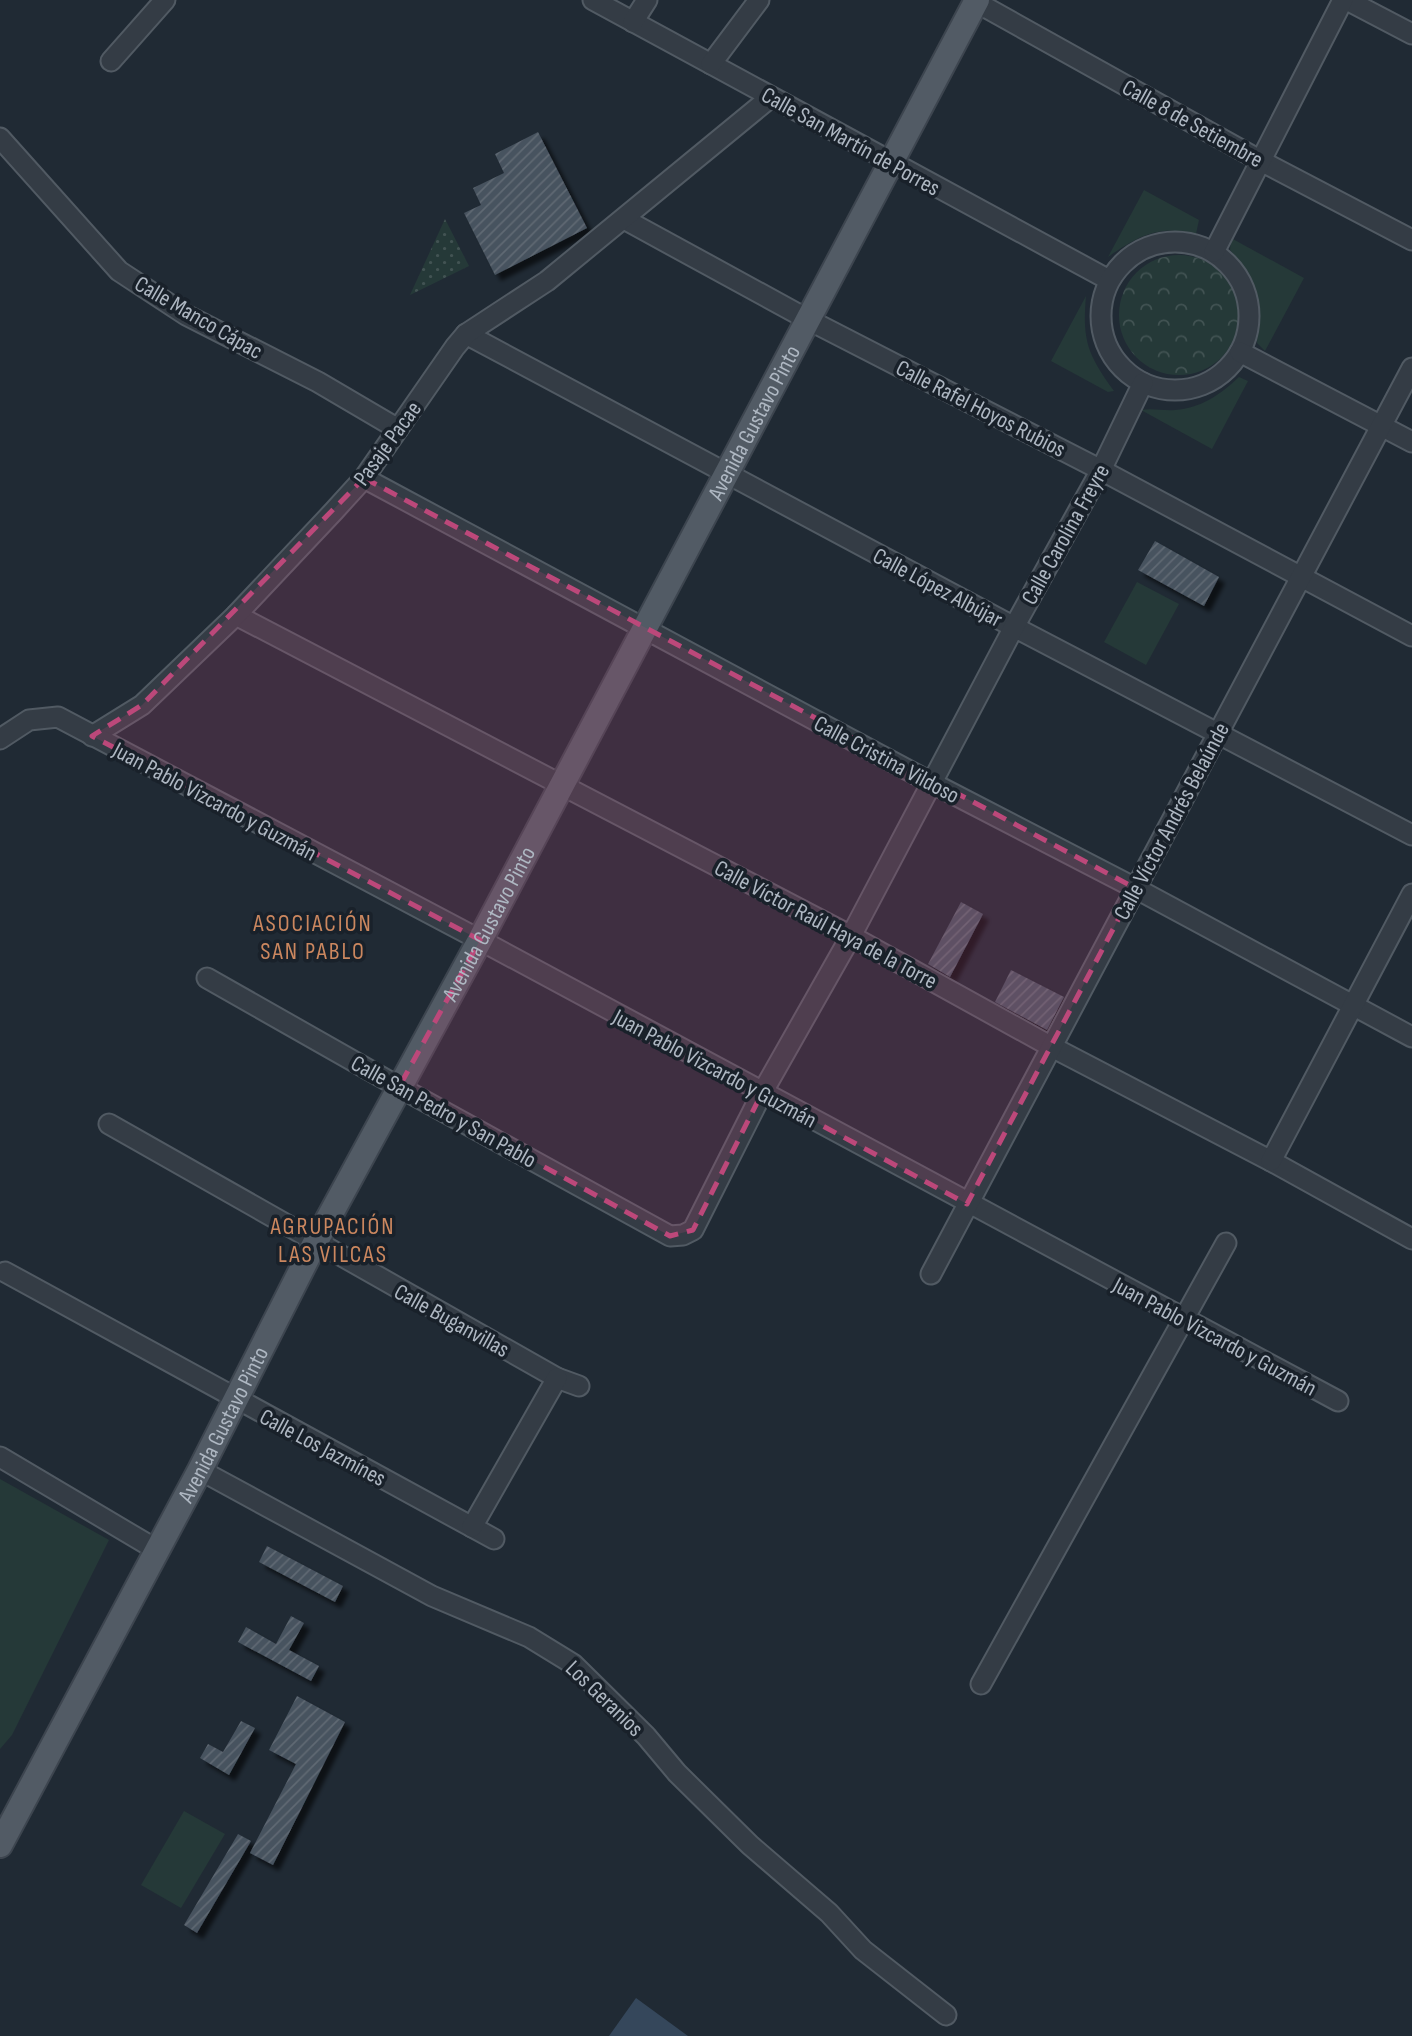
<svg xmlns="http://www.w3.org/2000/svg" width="1412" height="2036" font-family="'Sofia Sans Condensed',sans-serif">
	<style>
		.grass { fill: #253938 }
		.forest { fill: url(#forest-crowns) }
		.garden { fill: url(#garden-dots) }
		.water { fill: #35475b }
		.building { fill: url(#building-hatch); filter: url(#shadow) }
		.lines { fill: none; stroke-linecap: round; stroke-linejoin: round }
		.minor-casing { stroke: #515a63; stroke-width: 23 }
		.major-casing { stroke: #3d454f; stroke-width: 28 }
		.minor { stroke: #343c45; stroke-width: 19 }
		.major { stroke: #525b65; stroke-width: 24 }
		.marked { fill: #bc487a; fill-opacity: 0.2; stroke: #bc487a; stroke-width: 5; stroke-dasharray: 14 9; stroke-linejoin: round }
		.labels { text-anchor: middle; stroke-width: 7; stroke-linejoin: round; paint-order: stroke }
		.street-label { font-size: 23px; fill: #aeb7c2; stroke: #19212a }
		.neighbourhood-label { font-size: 24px; letter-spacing: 2px; fill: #cb875f; stroke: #19212a }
	</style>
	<defs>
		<pattern id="forest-crowns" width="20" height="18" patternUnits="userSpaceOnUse" patternTransform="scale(1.75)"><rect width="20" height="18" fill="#253938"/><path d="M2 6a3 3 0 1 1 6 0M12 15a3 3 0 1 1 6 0" fill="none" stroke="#425353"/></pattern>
		<pattern id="garden-dots" width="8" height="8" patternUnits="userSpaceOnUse" patternTransform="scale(1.75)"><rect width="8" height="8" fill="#253938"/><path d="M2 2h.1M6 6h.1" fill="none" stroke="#425353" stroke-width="1.8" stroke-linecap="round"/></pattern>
		<pattern id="building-hatch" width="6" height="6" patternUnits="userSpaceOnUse" patternTransform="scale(1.75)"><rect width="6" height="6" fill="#47525e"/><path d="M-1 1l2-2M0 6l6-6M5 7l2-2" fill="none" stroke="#5f6973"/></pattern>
		<filter id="shadow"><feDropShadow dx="6" dy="6" stdDeviation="2" flood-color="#0009"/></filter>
	</defs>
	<rect width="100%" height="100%" fill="#202a34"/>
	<g class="grass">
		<path d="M1144 190 1199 220 1196 234C1157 225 1139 236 1108 257Z"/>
		<path d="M1231 238 1304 278 1265 351 1257 343 1259 308 1255 288 1244 267 1230 250Z"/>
		<path d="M1086 296C1082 341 1088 355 1114 391L1108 392 1051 361Z"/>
		<path d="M1239 377 1248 381 1212 449 1141 410C1152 408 1164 411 1175 410 1201 408 1220 395 1239 377Z"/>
		<path d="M1137 582 1179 604 1146 665 1104 642Z"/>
		<path d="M0 1479 109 1540 12 1735 0 1749Z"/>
		<path d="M184 1811 225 1834 181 1908 141 1885Z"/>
	</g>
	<circle class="forest" cx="1179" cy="315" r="60"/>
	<path class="garden" d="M445 219 469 266 410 295Z"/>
	<path class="water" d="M636 1998 688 2036H609Z"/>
	<g class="building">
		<path d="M538 132 587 228 495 275 464 213 481 205 473 188 504 173 495 154Z"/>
		<path d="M1155 541 1219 577 1204 606 1138 570Z"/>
		<path d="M961 902 983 914 950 977 928 964Z"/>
		<path d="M1011 970 1064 997 1047 1030 995 1002Z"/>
		<path d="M267 1546 343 1586 335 1602 259 1562Z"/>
		<path d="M291 1616 304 1623 289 1650 319 1666 311 1681 238 1642 246 1627 276 1644Z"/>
		<path d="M297 1696 345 1722 273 1865 250 1853 296 1764 269 1750Z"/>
		<path d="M241 1721 255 1728 229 1775 200 1758 208 1744 223 1752Z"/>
		<path d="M238 1834 251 1841 197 1933 184 1925Z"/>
	</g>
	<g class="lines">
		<g class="minor-casing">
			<g id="minor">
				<path d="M593 0 1109 280"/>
				<path d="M1347 0 1412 34"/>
				<path d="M976 2 1261 161 1412 240"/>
				<path d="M633 22 647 0"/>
				<path d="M111 61 165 0"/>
				<path d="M711 64 759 0"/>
				<path d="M0 138 119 271 186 315 318 382 398 429"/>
				<path d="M624 219 807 319 1101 470 1412 636"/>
				<circle cx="1175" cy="316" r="74"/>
				<path d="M1214 252 1343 0"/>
				<path d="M466 334 1014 627 1412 835"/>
				<path d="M1240 352 1412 442"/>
				<path d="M364 478 932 783 1135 888 1412 1037"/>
				<path d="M236 615 851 936 1050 1046 1271 1161 1412 1239"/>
				<path d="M92 736 142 705 236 615 334 511 364 478 455 347 466 334 547 281 771 97"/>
				<path d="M0 739 29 720 58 717 480 940 1338 1401"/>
				<path d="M207 978 399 1087 670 1236 683 1235 693 1230 762 1093 851 936 1014 627 1101 470 1143 383"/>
				<path d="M109 1124 557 1378 579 1386"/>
				<path d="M1271 1161 1412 894"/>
				<path d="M5 1272 494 1539"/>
				<path d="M931 1274 1412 368"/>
				<path d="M0 1457 157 1550"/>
				<path d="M200 1470 432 1596 529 1637 573 1664 646 1736 677 1773 750 1845 829 1913 863 1950 946 2015"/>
				<path d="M472 1527 557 1378"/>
				<path d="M981 1684 1226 1243"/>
			</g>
		</g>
		<g class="major-casing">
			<g id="major">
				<path id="s1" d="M0 1845 200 1470 315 1243 480 940 977 0"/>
			</g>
		</g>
		<use href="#minor" class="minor"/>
		<use href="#major" class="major"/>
	</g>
	<path class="marked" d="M364 478 1135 888 967 1204 762 1093 693 1230 670 1236 399 1087 480 940 92 736 142 705Z"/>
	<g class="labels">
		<g class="street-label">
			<text transform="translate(1193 123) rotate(29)" y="8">Calle 8 de Setiembre</text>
			<text transform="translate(851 141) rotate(29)" y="8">Calle San Martín de Porres</text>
			<text transform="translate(199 317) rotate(30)" y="8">Calle Manco Cápac</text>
			<text transform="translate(981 408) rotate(27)" y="8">Calle Rafel Hoyos Rubios</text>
			<text dy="8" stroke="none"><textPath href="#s1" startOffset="1610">Avenida Gustavo Pinto</textPath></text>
			<text transform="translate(387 443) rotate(-54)" y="8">Pasaje Pacae</text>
			<text transform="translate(1065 534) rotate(-61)" y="8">Calle Carolina Freyre</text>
			<text transform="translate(938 587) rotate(28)" y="8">Calle López Albújar</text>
			<text transform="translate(887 759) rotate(28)" y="8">Calle Cristina Vildoso</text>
			<text transform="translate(215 801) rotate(28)" y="8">Juan Pablo Vizcardo y Guzmán</text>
			<text transform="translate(1171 821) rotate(-62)" y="8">Calle Víctor Andrés Belaúnde</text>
			<text dy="8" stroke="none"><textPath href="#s1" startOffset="1043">Avenida Gustavo Pinto</textPath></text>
			<text transform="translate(826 924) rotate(28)" y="8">Calle Víctor Raúl Haya de la Torre</text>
			<text transform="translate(715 1068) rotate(28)" y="8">Juan Pablo Vizcardo y Guzmán</text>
			<text transform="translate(444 1111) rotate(29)" y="8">Calle San Pedro y San Pablo</text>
			<text transform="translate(452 1320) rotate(29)" y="8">Calle Buganvillas</text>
			<text transform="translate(1215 1336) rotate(28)" y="8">Juan Pablo Vizcardo y Guzmán</text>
			<text dy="8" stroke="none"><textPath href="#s1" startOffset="476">Avenida Gustavo Pinto</textPath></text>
			<text transform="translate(323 1447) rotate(28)" y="8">Calle Los Jazmínes</text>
			<text transform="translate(605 1698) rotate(44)" y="8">Los Geranios</text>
		</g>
		<g class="neighbourhood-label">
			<text x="313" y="931">ASOCIACIÓN<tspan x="313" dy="28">SAN PABLO</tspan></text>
			<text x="333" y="1234">AGRUPACIÓN<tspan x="333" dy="28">LAS VILCAS</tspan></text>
		</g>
	</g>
</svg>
